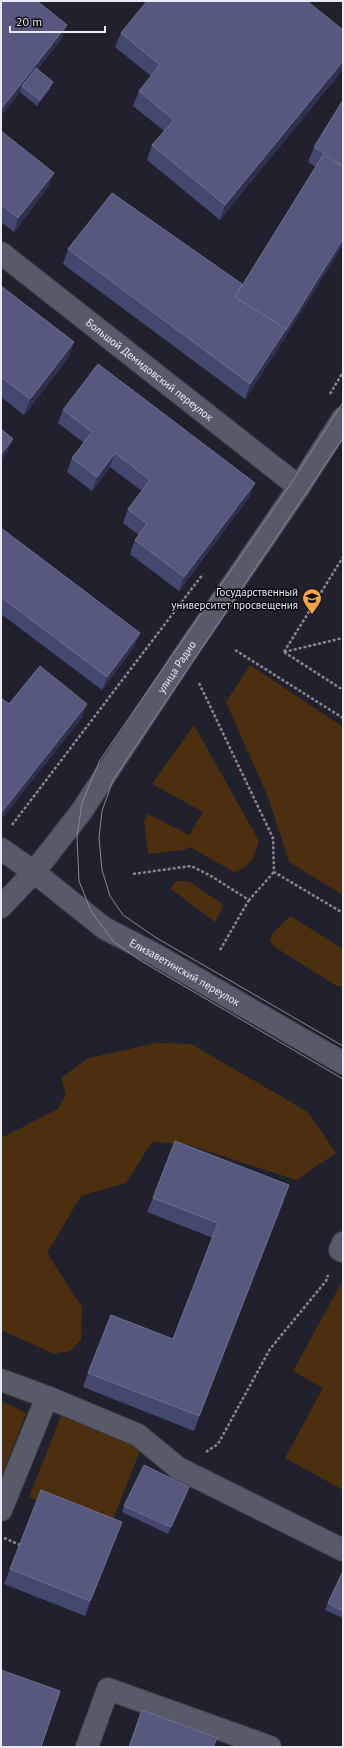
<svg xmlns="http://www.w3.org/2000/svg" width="344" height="1748" font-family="'PT Sans',sans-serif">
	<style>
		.green { fill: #4b2f0e }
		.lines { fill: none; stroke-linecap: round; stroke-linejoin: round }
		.minor-casing { stroke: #3a3c46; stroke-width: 24 }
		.path { stroke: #868791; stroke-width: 2.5; stroke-dasharray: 3 2; stroke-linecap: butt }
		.minor { stroke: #585a68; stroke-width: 22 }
		.tram { stroke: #878892; stroke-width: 1 }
		.wall { fill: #44486f }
		.shaded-wall { fill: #2e314f }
		.building { fill: #56597d; stroke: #6d708f }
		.labels { text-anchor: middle; stroke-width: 3; stroke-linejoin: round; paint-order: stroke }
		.street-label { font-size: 11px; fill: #e8e9f2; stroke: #0a0b10 }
		.poi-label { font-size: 11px; fill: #e8e9f2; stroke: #0a0b10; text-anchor: end }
	</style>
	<rect width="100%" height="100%" fill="#20212d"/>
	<g class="green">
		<path d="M250 665 343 727V895L289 862 268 797 226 702Z"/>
		<path d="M194 725 259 841C254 858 251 867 234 872L190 847 184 850 148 854 144 821 148 814 189 835 203 812 152 784Z"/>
		<path d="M176 881H188L224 905 215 922 171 889Z"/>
		<path d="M290 916 343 949V987L335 985 275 947 270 941 272 934Z"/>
		<path d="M157 1043 191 1044 308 1112 336 1153 296 1180 186 1144 152 1142 126 1183 81 1196 47 1253 82 1307 81 1340 70 1351 54 1354 1 1330V1138L58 1109 66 1094 61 1078 88 1058Z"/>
		<path d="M343 1280V1490L285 1458 323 1388 293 1371Z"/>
		<path d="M1 1400 26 1413 1 1479Z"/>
		<path d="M61 1416 141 1448 109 1529 29 1497Z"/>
	</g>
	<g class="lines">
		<g class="minor-casing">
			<g id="minor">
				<path id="s1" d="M1 253 299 487"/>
				<path id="s2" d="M1 849 34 872 104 928 156 955 343 1063"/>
				<path id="s3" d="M1 907 34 872 81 812 185 654 299 487 343 418"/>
				<path d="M343 1243 340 1250 343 1251"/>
				<path d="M1 1380 47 1397 138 1435 178 1468 343 1550"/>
				<path d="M1 1510 47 1397"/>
				<path d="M87 1747 108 1689 270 1747"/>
			</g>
		</g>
		<g class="path">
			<path d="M330 394 343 372"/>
			<path d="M235 650 343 718"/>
			<path d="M284 652 343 557"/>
			<path d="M284 652 343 690"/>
			<path d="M284 652 343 638"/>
			<path d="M199 683 273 838 274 872 343 913"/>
			<path d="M12 825 203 574"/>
			<path d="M133 874 191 866 211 876 249 900 274 872"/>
			<path d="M220 950 249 900"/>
			<path d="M206 1452 218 1444 270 1349 326 1281 328 1275"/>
			<path d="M4 1538 20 1545"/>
		</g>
		<use href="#minor" class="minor"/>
		<g class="tram">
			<path d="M343 402 292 482 100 760 82 803 77 837 79 881 91 911 113 941 141 961 343 1079"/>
			<path d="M343 438 113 780 102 811 99 838 102 870 110 896 123 915 155 937 343 1046"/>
		</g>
	</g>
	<g class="wall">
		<path d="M1 1 62 38 38 69 51 88 37 106 20 92Z"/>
		<path d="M307 1 220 220 147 160 152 145 164 131 133 106 139 91 151 76 115 47 121 33Z"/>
		<path d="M343 100V245L281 344 245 399 63 264 68 249 242 286 316 167 308 162 314 147Z"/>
		<path d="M1 131 49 186 14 232 1 222Z"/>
		<path d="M1 286 74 342 68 358 24 415 1 397Z"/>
		<path d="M63 410 250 496 179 591 130 554 135 540 139 535 123 523 128 509 142 491 110 467 92 491 67 472 72 458 84 443 58 423Z"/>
		<path d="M1 528 135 646 102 690 1 614Z"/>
		<path d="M153 1198 284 1200 194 1431 83 1387 88 1373 173 1339 213 1238 147 1212Z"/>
		<path d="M189 1487 187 1493 168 1534 122 1512 124 1506Z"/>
		<path d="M116 1538 85 1616 4 1584 10 1569Z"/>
		<path d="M343 1571V1618L325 1610 328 1603Z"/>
	</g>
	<g class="shaded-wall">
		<path d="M67 25 62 38 24 87 22 86 20 92 1 116V109Z"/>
		<path d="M343 61V70L220 220 225 205Z"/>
		<path d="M53 82 51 88 37 106 40 100Z"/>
		<path d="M54 173 49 186 14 232 18 218Z"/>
		<path d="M343 239V245L281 344 245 399 250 384Z"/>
		<path d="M74 342 68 358 24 415 30 399Z"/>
		<path d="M13 439 7 453 1 461V454Z"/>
		<path d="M115 453 110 467 92 491 97 477Z"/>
		<path d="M255 483 250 496 179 591 184 577Z"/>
		<path d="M140 633 135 646 102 690 107 677Z"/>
		<path d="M87 704 82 718 1 820V813Z"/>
		<path d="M289 1185 284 1200 194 1431 199 1416Z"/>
		<path d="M189 1487 187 1493 168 1534 171 1527Z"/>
		<path d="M122 1522 116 1538 85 1616 90 1601Z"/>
	</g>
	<g class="building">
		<path d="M1 1H37L67 25 1 109Z"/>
		<path d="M147 1H307L343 30V61L225 205 152 145 174 120 139 91 160 65 121 33Z"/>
		<path d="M36 68 53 82 40 100 22 86Z"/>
		<path d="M343 100V166L314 147Z"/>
		<path d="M1 131 54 173 18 218 1 204Z"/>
		<path d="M323 155 343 167V239L286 330V329L235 297Z"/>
		<path d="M112 193 242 284 235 297 286 329 250 384 68 249Z"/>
		<path d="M1 286 74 342 30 399 1 377Z"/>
		<path d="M98 364 255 483 184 577 135 540 147 524 128 509 150 480 115 453 97 477 72 458 92 432 63 410Z"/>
		<path d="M1 429 13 439 1 454Z"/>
		<path d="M1 528 140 633 107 677 1 597Z"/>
		<path d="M40 666 87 704 1 813V698L9 704Z"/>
		<path d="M175 1141 289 1185 199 1416 88 1373 111 1315 173 1339 218 1223 153 1198Z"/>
		<path d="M144 1465 189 1487 171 1527 124 1506Z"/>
		<path d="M41 1490 122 1522 90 1601 10 1569Z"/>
		<path d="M343 1571V1611L328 1603Z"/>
		<path d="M1 1670 60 1691 41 1747H1Z"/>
		<path d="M142 1710 217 1738 213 1747H129Z"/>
		<path d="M276 1745 282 1747H276Z"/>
	</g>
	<defs>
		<g id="university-pin" transform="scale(1)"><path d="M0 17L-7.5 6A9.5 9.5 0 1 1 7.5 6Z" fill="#f5a345" stroke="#0a0b10"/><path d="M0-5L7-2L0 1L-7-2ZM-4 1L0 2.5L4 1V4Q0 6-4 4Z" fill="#111"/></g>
	</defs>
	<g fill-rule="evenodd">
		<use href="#university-pin" x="312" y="598"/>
	</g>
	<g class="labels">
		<g class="street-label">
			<text dy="4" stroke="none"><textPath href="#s1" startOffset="189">Большой Демидовский переулок</textPath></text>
			<text dy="4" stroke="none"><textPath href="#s3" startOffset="298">улица Радио</textPath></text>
			<text dy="4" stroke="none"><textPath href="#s2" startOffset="222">Елизаветинский переулок</textPath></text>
		</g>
		<g class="poi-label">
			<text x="298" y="596">Государственный<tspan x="298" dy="13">университет просвещения</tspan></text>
		</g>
	</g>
	<rect width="344" height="1748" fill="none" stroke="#e8e9f2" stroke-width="4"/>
	<path d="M10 26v6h95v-6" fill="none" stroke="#e8e9f2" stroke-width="2"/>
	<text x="16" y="26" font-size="12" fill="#e8e9f2" stroke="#0a0b10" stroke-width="3" paint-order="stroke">20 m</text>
</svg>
